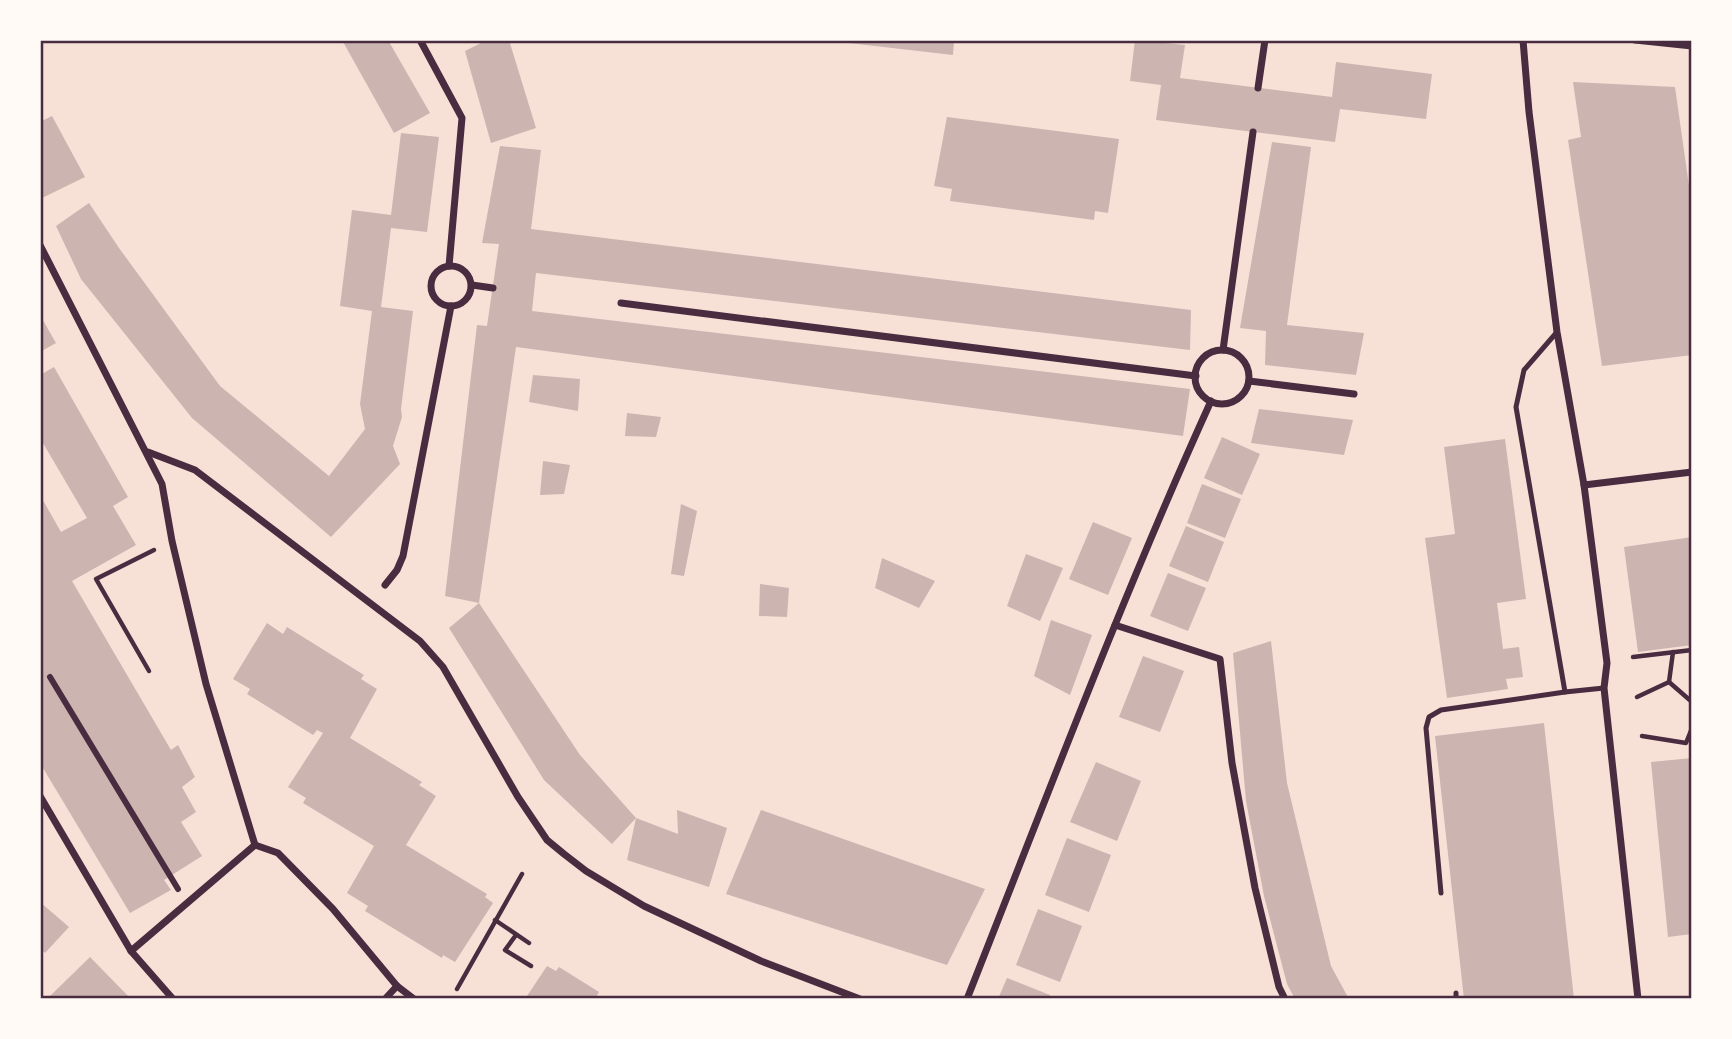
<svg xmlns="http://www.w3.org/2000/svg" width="1732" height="1039" font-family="Mulish,sans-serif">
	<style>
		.building { fill: #ccb4b1 }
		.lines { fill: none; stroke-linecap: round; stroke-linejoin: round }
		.path { stroke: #4a2c40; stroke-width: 4.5 }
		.service { stroke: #4a2c40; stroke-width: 5 }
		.pedestrian { stroke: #4a2c40; stroke-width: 6 }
		.minor { stroke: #4a2c40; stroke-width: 7 }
		.neatline { fill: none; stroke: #4a2c40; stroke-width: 2.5 }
	</style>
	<rect width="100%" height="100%" fill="#f7e1d7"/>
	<g class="building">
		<path d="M342 40H388L430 113 394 133Z"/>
		<path d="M487 40H509L536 128 491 143 465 51Z"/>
		<path d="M840 40H954L953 55 840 42Z"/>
		<path d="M1135 40 1185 45 1180 78 1332 97 1336 62 1432 74 1426 119 1340 109 1335 142 1156 120 1161 85 1130 81Z"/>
		<path d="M1573 82 1675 87 1692 207V355L1602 366 1568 140 1581 137Z"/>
		<path d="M52 116 85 177 40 199V122Z"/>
		<path d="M947 117 1119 139 1108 213 1095 211 1094 220 950 201 952 189 934 186Z"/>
		<path d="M401 133 439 137 427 232 391 228 381 307 413 311 401 409 402 417 393 446 400 464 331 537 192 418 81 279 56 226 89 203 119 248 220 386 329 476 365 429 360 404 372 311 340 306 352 210 391 215Z"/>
		<path d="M1272 142 1311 147 1287 325 1364 333 1356 375 1265 365 1266 331 1240 328Z"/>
		<path d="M500 146 541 150 531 229 1191 310 1190 350 536 273 532 311 1190 389 1183 436 516 347 479 603 580 755 636 818 678 834 677 810 727 828 709 887 627 860 636 818 612 844 544 780 449 628 479 603 445 596 477 325 487 326 499 244 482 243Z"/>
		<path d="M40 315 56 343 40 352Z"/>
		<path d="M54 367 128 497 113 506 136 545 72 581 171 750 178 745 195 777 182 787 196 812 181 822 202 856 164 880 171 890 130 913 40 763V495L61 532 87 518 40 438V375Z"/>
		<path d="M533 375 580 379 578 411 529 402Z"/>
		<path d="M1259 409 1353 420 1344 455 1251 443Z"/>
		<path d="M627 413 661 417 656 437 625 436Z"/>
		<path d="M1222 437 1260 454 1242 495 1204 478Z"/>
		<path d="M1505 439 1526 599 1497 603 1503 649 1519 647 1523 677 1506 679 1508 689 1447 698 1425 538 1455 534 1444 447Z"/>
		<path d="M543 461 570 465 564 494 540 495Z"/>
		<path d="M1202 484 1241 499 1225 538 1187 523Z"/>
		<path d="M681 504 697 511 684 576 671 574Z"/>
		<path d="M1093 522 1132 538 1108 595 1069 579Z"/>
		<path d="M1186 526 1224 542 1208 582 1169 566Z"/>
		<path d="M1692 537V645L1638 652 1624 547Z"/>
		<path d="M1026 554 1063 568 1040 621 1007 606Z"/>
		<path d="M882 558 935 581 919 608 875 588Z"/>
		<path d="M1168 573 1206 588 1188 631 1150 616Z"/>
		<path d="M760 584 789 588 787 617 759 616Z"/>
		<path d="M1051 620 1092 635 1070 695 1034 676Z"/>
		<path d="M267 623 283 634 287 627 364 675 361 679 377 689 350 738 422 782 419 785 436 796 406 845 487 894 485 897 493 903 455 962 443 955 442 958 365 911 368 906 347 893 374 846 303 803 306 798 288 787 323 733 317 730 313 735 247 694 250 689 233 679Z"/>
		<path d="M1271 641 1287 783 1331 966 1349 999H1295L1287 984 1264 896 1246 801 1233 653Z"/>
		<path d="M1143 656 1184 671 1160 732 1119 717Z"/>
		<path d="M1544 723 1574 999H1464L1435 736Z"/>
		<path d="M1692 758V934L1668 937 1651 762Z"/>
		<path d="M1096 762 1141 781 1117 841 1070 822Z"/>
		<path d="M761 810 985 889 947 965 726 894Z"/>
		<path d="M1067 838 1111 855 1089 912 1045 895Z"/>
		<path d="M40 902 69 927 45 953 40 948Z"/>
		<path d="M1038 909 1082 926 1060 982 1016 965Z"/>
		<path d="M90 957 131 999H47Z"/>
		<path d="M547 966 556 971 559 967 599 992 595 999H525Z"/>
		<path d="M1007 978 1050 995 1048 999H998Z"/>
	</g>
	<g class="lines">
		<g class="path">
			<path d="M1633 657 1692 650"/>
			<path d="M149 671 96 579 154 550"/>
			<path d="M1669 682 1673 652"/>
			<path d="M1637 697 1669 682 1692 702"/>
			<path d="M1642 736 1686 743 1692 728"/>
			<path d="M495 920 529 943"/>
			<path d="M516 935 505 950 531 966"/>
			<path d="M457 989 522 874"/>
		</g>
		<g class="service">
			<path d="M1557 332 1524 370 1516 407 1565 692 1604 688"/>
			<path d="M1441 893 1426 728 1429 717 1441 710 1565 692"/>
			<path d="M1456 993V999"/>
		</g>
		<path class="pedestrian" d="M50 677 178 889"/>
		<g class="minor">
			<path d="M420 40 462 118 449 266"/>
			<path d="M1523 40 1529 112 1557 332 1584 485 1607 663 1604 688 1638 999"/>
			<path d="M1635 40 1692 46"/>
			<path d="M1258 88 1265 40"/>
			<path d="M40 245 162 484 172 541 206 684 255 845"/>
			<circle cx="451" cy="286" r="20"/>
			<path d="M472 285 493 288"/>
			<path d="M621 303 1196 376"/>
			<path d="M1223 350 1253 132"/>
			<circle cx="1222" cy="377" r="27"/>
			<path d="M1249 381 1354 394"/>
			<path d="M148 452 195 470 420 641 443 667 518 797 547 840 564 854 586 871 644 906 761 961 860 999"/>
			<path d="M1584 485 1692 472"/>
			<path d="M385 585 397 570 403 556 451 306"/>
			<path d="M1115 625 1220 659 1232 763 1255 888 1279 987 1285 999"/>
			<path d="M40 796 131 951"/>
			<path d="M397 986 414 999"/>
			<path d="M173 999 131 951 255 845 278 853 333 909 397 986 385 999"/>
			<path d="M967 999C1046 799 1122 597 1211 401"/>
		</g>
	</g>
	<rect width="1732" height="1039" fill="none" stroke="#fffaf5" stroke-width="84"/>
	<rect x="42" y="42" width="1648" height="955" class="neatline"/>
</svg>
